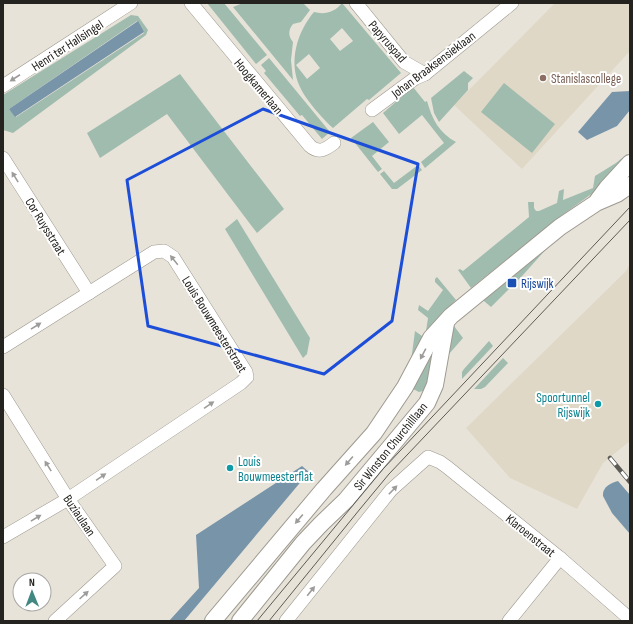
<svg xmlns="http://www.w3.org/2000/svg" width="633" height="624" font-family="'Sofia Sans Condensed',sans-serif">
	<style>
		.built { fill: #dfd8c7 }
		.green { fill: #a0bcae; fill-rule: evenodd }
		.water { fill: #7794a9 }
		.lines { fill: none; stroke-linecap: round; stroke-linejoin: round }
		.minor-casing { stroke: #9d998f; stroke-width: 14 }
		.tertiary-casing { stroke: #9d998f; stroke-width: 18 }
		.minor { stroke: #fff; stroke-width: 13 }
		.tertiary { stroke: #fff; stroke-width: 16 }
		.tram { stroke: #5d5b55; stroke-width: 1 }
		.rail-casing { stroke: #5d5b55; stroke-width: 4.5 }
		.rail { stroke: #fff; stroke-width: 3; stroke-dasharray: 9; stroke-linecap: butt }
		.oneway { fill: #9d9c9a }
		.marked { fill: none; stroke: #1d4ed8; stroke-width: 3; stroke-linejoin: round }
		.education-dot { fill: #8d6e63; stroke: #fff; stroke-width: 1.5 }
		.transit-dot { fill: #1a4fb4; stroke: #fff; stroke-width: 1.5 }
		.culture-dot { fill: #0f9aa8; stroke: #fff; stroke-width: 1.5 }
		.labels { text-anchor: middle; stroke-width: 4; stroke-linejoin: round; paint-order: stroke }
		.street-label { font-size: 13px; fill: #25231f; stroke: #fff }
		.education-label { font-size: 13px; fill: #785e54; stroke: #fff; text-anchor: start }
		.transit-label { font-size: 13px; fill: #164399; stroke: #fff; text-anchor: start }
		.culture-label { font-size: 13px; fill: #0d838f; stroke: #fff; text-anchor: end }
	</style>
	<rect width="100%" height="100%" fill="#e8e3d9"/>
	<g class="built">
		<path d="M555 3H630V51L522 169 454 105Z"/>
		<path d="M630 264V441L603 463 577 509 510 478 466 428 626 271Z"/>
	</g>
	<g class="green">
		<path d="M207 3H224L267 55 256 64Z"/>
		<path d="M243 3H303L310 10 301 22 293 24C288 30 288 36 293 42L291 60 293 80 233 7Z"/>
		<path d="M342 3 401 73 369 100 367 99 333 128C323 119 305 99 300 87 288 62 297 32 314 12 325 15 335 12 342 3ZM342 28 353 41 340 51 330 39ZM309 54 320 68 307 79 296 65Z"/>
		<path d="M131 15 138 16 148 30 146 35 13 133 3 130V95ZM137 21 144 33 16 117 9 109Z"/>
		<path d="M269 58 330 132 322 139 302 115 300 116 264 73 266 71 261 65Z"/>
		<path d="M464 71 473 78 468 83V90L439 122 434 113 431 98Z"/>
		<path d="M180 74 284 209 257 233 167 114 100 158 87 133Z"/>
		<path d="M504 83 555 124 532 153 481 112Z"/>
		<path d="M413 87 425 102 427 101C432 119 439 133 456 142L425 168 421 162 444 143 422 115 399 134 383 113Z"/>
		<path d="M373 122 389 142 372 156 382 169 378 172 351 138Z"/>
		<path d="M627 154 629 156 597 190 561 216 471 288 458 270 460 269 463 271 529 217 528 202H534V208L536 211H539L557 203 559 191 564 189 563 200 593 188 595 176 616 163Z"/>
		<path d="M418 165 422 170 397 189H392L380 174 384 171 394 183Z"/>
		<path d="M237 219 310 338 307 354 303 358 225 229Z"/>
		<path d="M548 247 523 275 491 307 484 301V298Z"/>
		<path d="M437 277 456 300 437 319 411 361 415 331 422 336 426 331 428 318 418 310 419 305 428 311 443 290 435 282V279Z"/>
		<path d="M454 326 463 338 442 362 448 336Z"/>
		<path d="M436 337 428 385 423 391 419 392 409 387Z"/>
		<path d="M489 341 493 346 462 379V372L464 369Z"/>
		<path d="M503 358 508 363 485 387 481 389H474Z"/>
	</g>
	<g class="water">
		<path d="M138 21 144 32 15 117 9 109Z"/>
		<path d="M630 91V110L617 126 587 140 578 132 612 92Z"/>
		<path d="M302 466 309 472 184 621H169L199 588 196 535Z"/>
		<path d="M618 481 630 495V534L612 513 603 496C602 487 611 483 618 481Z"/>
	</g>
	<g class="lines">
		<g class="minor-casing">
			<g id="minor">
				<path d="M191 3 310 146C319 154 326 149 334 143"/>
				<path d="M356 3 404 62 425 74"/>
				<path d="M3 86 131 3"/>
				<path d="M372 110 414 79 425 74 512 3"/>
				<path d="M3 158 89 293"/>
				<path d="M3 347 154 252 164 251 173 257 246 372 247 377 241 383 68 499 3 537"/>
				<path d="M3 395 68 499 115 566 55 621"/>
				<path d="M286 621 391 490 428 457 440 462 447 467 560 558 630 619"/>
				<path d="M509 621 560 558"/>
			</g>
		</g>
		<g class="tertiary-casing">
			<g id="tertiary">
				<path d="M598 200 607 188 630 163"/>
				<path d="M213 621 324 489 374 433 405 387 431 338 451 316 560 227 596 203 617 194 630 185"/>
				<path d="M240 621 303 543 321 524 346 500 427 403 435 385 446 323"/>
			</g>
		</g>
		<use href="#minor" class="minor"/>
		<use href="#tertiary" class="tertiary"/>
		<g class="tram">
			<path d="M257 621 383 469 630 207"/>
			<path d="M269 621 360 509 389 474 630 220"/>
		</g>
		<g class="rail-casing">
			<path id="rail" d="M610 458 630 482"/>
		</g>
		<use href="#rail" class="rail"/>
	</g>
	<defs><path id="oneway-solid" d="M-6-.8H1V-3.2L6.5 0L1 3.2V.8H-6Z"/></defs>
	<g class="oneway">
		<use href="#oneway-solid" transform="translate(15 78) rotate(147)"/>
		<use href="#oneway-solid" transform="translate(15 177) rotate(-122)"/>
		<use href="#oneway-solid" transform="translate(174 260) rotate(-129)"/>
		<use href="#oneway-solid" transform="translate(36 326) rotate(-32)"/>
		<use href="#oneway-solid" transform="translate(423 354) rotate(118)"/>
		<use href="#oneway-solid" transform="translate(209 405) rotate(-34)"/>
		<use href="#oneway-solid" transform="translate(349 461) rotate(131)"/>
		<use href="#oneway-solid" transform="translate(48 466) rotate(-122)"/>
		<use href="#oneway-solid" transform="translate(101 477) rotate(-34)"/>
		<use href="#oneway-solid" transform="translate(393 490) rotate(-46)"/>
		<use href="#oneway-solid" transform="translate(36 518) rotate(-31)"/>
		<use href="#oneway-solid" transform="translate(299 519) rotate(130)"/>
		<use href="#oneway-solid" transform="translate(311 591) rotate(-51)"/>
		<use href="#oneway-solid" transform="translate(84 595) rotate(-42)"/>
	</g>
	<path class="marked" d="M263 109 418 164 392 321 324 374 148 326 127 180Z"/>
	<circle class="education-dot" cx="543" cy="78" r="4"/>
	<rect class="transit-dot" x="507" y="278" width="10" height="10" rx="2"/>
	<g class="culture-dot">
		<circle cx="598" cy="404" r="4"/>
		<circle cx="230" cy="468" r="4"/>
	</g>
	<g class="labels">
		<g class="street-label">
			<text transform="translate(388 41) rotate(49)" y="5">Papyruspad</text>
			<text transform="translate(67 45) rotate(-33)" y="5">Henri ter Hallsingel</text>
			<text transform="translate(433 64) rotate(-37)" y="5">Johan Braaksensieklaan</text>
			<text transform="translate(259 86) rotate(50)" y="5">Hoogkamerlaan</text>
			<text transform="translate(46 226) rotate(58)" y="5">Cor Ruysstraat</text>
			<text transform="translate(215 324) rotate(58)" y="5">Louis Bouwmeesterstraat</text>
			<text transform="translate(390 446) rotate(-51)" y="5">Sir Winston Churchilllaan</text>
			<text transform="translate(80 515) rotate(56)" y="5">Buziaulaan</text>
			<text transform="translate(531 535) rotate(39)" y="5">Klaroenstraat</text>
		</g>
		<g class="education-label">
			<text x="551" y="83">Stanislascollege</text>
		</g>
		<g class="transit-label">
			<text x="521" y="288">Rijswijk</text>
		</g>
		<g class="culture-label">
			<text x="590" y="402">Spoortunnel<tspan x="590" dy="15">Rijswijk</tspan></text>
			<text x="238" y="466" text-anchor="start">Louis<tspan x="238" dy="15">Bouwmeesterflat</tspan></text>
		</g>
	</g>
	<rect width="633" height="624" fill="none" stroke="#25231f" stroke-width="8"/>
	<g transform="translate(32 592) rotate(359)"><circle r="19" fill="#ffffff" stroke="#a8a7a5"/>
	<path d="M0-3L7 15L0 10L-7 15Z" fill="#418883"/>
	<text y="-6" font-size="11" font-weight="bold" text-anchor="middle" fill="#25231f">N</text>
	</g>
</svg>
